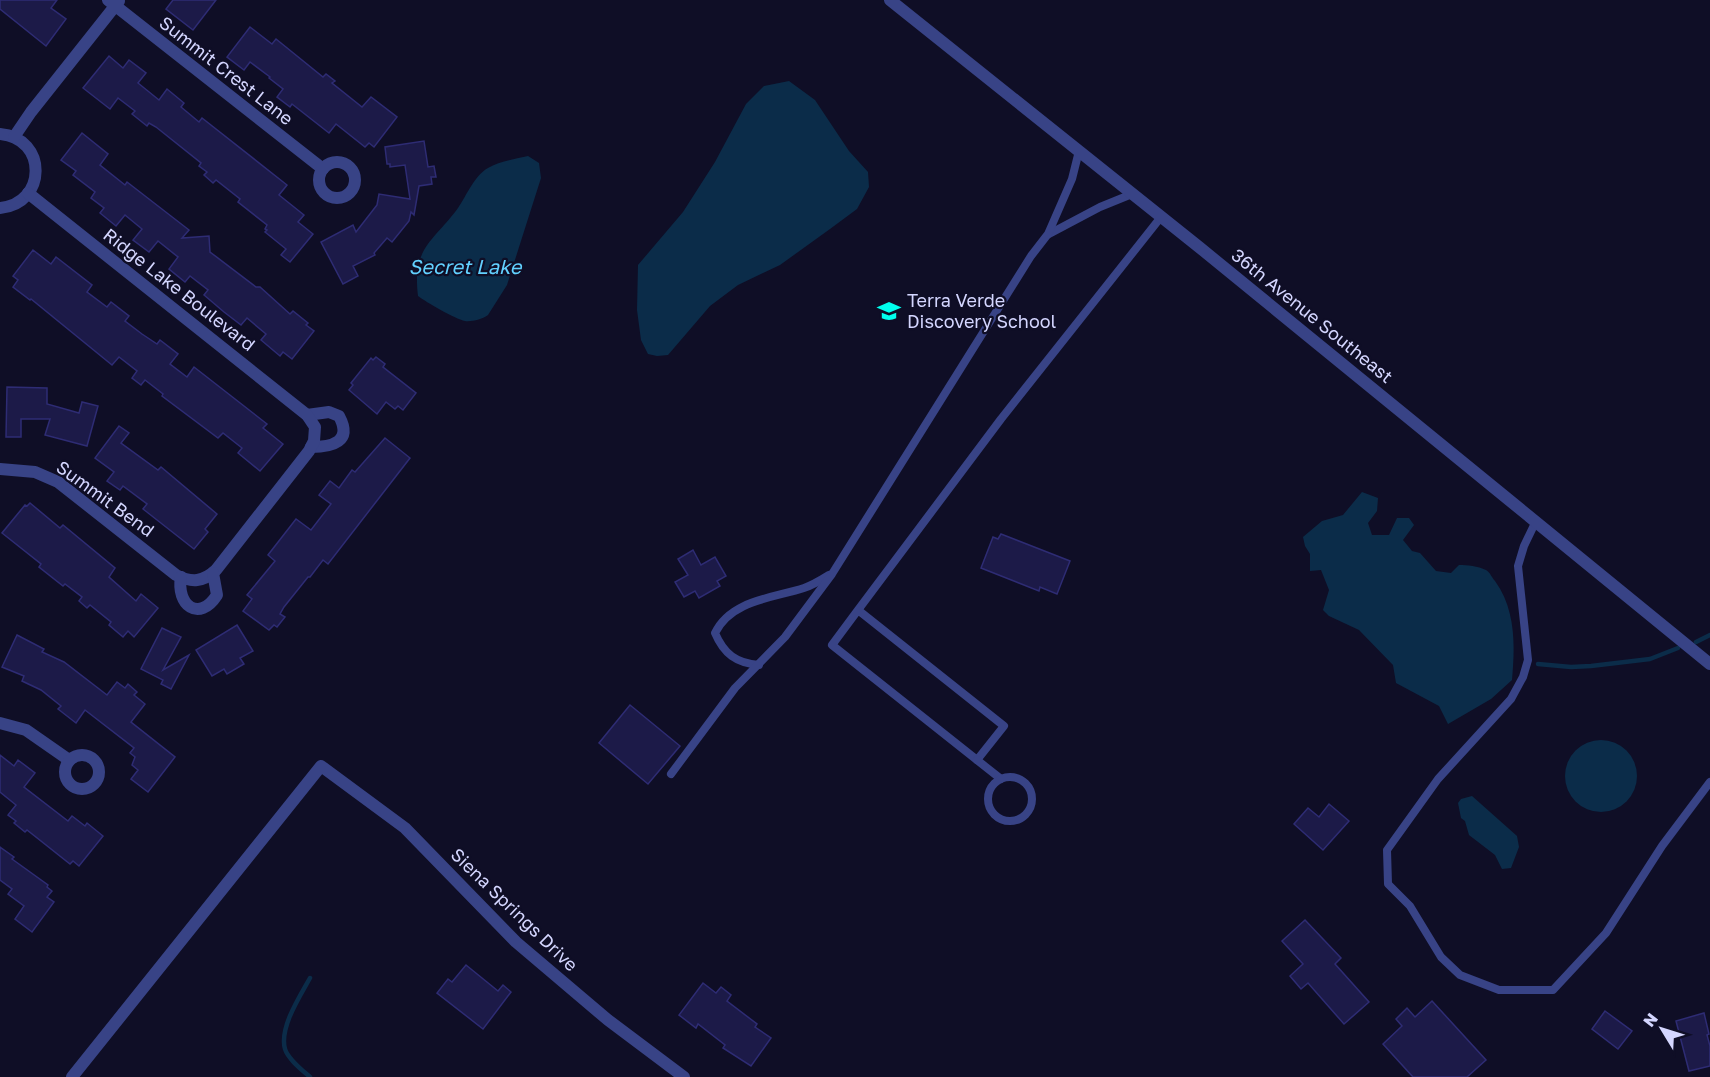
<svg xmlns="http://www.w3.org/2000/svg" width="1710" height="1077" font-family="'Golos Text',sans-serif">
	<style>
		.water { fill: #0b2c49 }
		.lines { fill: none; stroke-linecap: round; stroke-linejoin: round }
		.stream { stroke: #0b2c49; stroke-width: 4.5 }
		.building { fill: #1c1a48; stroke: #2e2c74; stroke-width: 1.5 }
		.service { stroke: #384386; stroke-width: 8 }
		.minor { stroke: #384386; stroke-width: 12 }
		.labels { text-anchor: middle; stroke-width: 4.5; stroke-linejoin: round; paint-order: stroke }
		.street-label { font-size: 18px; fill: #d4d6ff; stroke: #0f0e26 }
		.poi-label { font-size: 18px; fill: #d4d6ff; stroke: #0f0e26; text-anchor: start }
		.water-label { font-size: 20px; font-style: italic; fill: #62d1ff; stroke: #0f0e26 }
	</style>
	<rect width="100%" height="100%" fill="#0f0e26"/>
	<g class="water">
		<path d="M789 81 815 100 849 151 868 172 869 187 857 209 830 229 780 265 738 285 710 306 668 355 657 356 648 354 641 340 637 310 638 265 683 212 715 162 746 104 764 86Z"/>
		<path d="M528 156 539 163 541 178 507 285 488 315C483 319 471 322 465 321 455 319 426 302 418 296 412 247 433 242 458 208 467 195 474 176 488 168 499 161 516 159 528 156Z"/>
		<path d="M1362 492 1378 498 1377 511 1368 523 1372 535H1389L1397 518H1409L1414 525 1403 540 1412 551 1420 553 1436 571 1451 573 1459 565C1467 565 1478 566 1486 570 1490 572 1492 578 1495 581 1516 610 1515 646 1512 680L1491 699 1448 724 1439 706 1396 683 1393 665 1359 630 1329 616 1323 610 1329 590 1321 570 1310 571V554L1305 546 1303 537 1322 521 1343 515Z"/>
		<circle cx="1601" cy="776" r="36"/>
		<path d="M1472 796 1517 836 1519 847 1511 868 1502 869 1495 855 1469 835 1465 821 1461 818 1458 803 1461 799Z"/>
	</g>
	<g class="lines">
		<g class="stream">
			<path d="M1696 642 1710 635"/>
			<path d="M1538 664 1571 667 1591 666 1650 659 1678 648"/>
			<path d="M310 978C300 996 279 1028 285 1049 288 1059 302 1070 310 1077"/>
		</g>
	</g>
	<g class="building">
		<path d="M0 0H57L51 8 66 19 46 46 0 9Z"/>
		<path d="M173 0H216L193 30 166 9Z"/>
		<path d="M250 27 272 44 276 39 323 77 326 74 335 81 332 83 362 107 371 97 397 117 374 147 369 143 365 147 336 124 329 133 292 104 290 107 277 97 283 89 269 78 270 77 250 62 244 70 227 57Z"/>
		<path d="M109 56 123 68 129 60 146 73 138 83 159 100 167 89 184 103 181 107 199 122 202 118 287 185 279 195 304 215 298 222 313 234 290 262 281 255 286 249 265 232 267 230 265 229 267 225 238 202 240 199 216 180 213 183 204 175 207 172 199 166 201 163 156 127 149 123 147 126 132 114 135 111 118 98 110 109 83 88Z"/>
		<path d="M82 133 108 154 100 165 125 185 127 182 189 230 182 238 209 236 210 252 256 287H260L290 314 293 311 308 323 306 325 314 331 292 359 283 352 280 356 261 340 266 334 247 318 241 325 224 312 204 295 208 290 190 276 185 282 169 269 178 257 158 241 149 252 133 240 142 229 125 215 116 226 100 213 104 208 91 198 95 192 73 175 76 171 61 160Z"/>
		<path d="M424 141 428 167 434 166 436 177H431L432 184 419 186 414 215 411 212 409 221 392 242 387 238 374 253 375 255 353 266 358 276 343 284 321 242 353 225 356 232 377 205 379 194 410 199 405 165 390 167V164H387L385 147Z"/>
		<path d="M33 250 51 264 56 257 92 285 87 292 107 307 111 302 129 316 125 321 142 334 157 344 160 340 178 354 170 364 187 377 194 367 267 424 263 428 283 444 260 471 238 453 242 448 223 433 218 438 162 396 163 394 145 380 141 385 132 378 137 371 119 357 112 365 31 299 30 300 13 287 18 280 13 276Z"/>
		<path d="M376 357 385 364 383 367 416 393 403 410 398 406 395 409 386 402 377 414 349 390 353 385 351 383 371 358 373 360Z"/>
		<path d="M7 387 47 388V404L79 413 82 402 98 406 87 446 45 435 50 419H21V437H6Z"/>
		<path d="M119 426 129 433 121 443 158 470 161 467 217 514 205 529 208 532 194 549 143 509 147 504 123 486 120 490 107 481 114 472 95 458Z"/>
		<path d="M385 438 410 458 328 564 323 560 310 577H308L284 607 280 614 285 617 277 627 274 625 269 630 243 611 252 599 247 595 275 561 268 555 296 519 311 530 331 504 319 495 330 481 339 488 352 470 355 472Z"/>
		<path d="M30 503 60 528 63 525 115 568 109 577 136 601 141 594 158 608 134 637 128 631 123 637 109 625 111 622 90 605 87 608 79 601 82 597 65 584 63 586 39 567 41 564 2 533 25 505 27 506Z"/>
		<path d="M1001 534 1070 561 1057 594 1040 587 1039 591 981 568 993 537 998 539Z"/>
		<path d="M693 550 701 565 715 557 726 576 717 581 720 586 699 598 695 591 684 597 675 582 688 575 678 559Z"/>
		<path d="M237 625 253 651 240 658 244 664 227 674 224 669 212 676 196 650Z"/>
		<path d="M162 628 181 637 163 670 189 655 171 689 161 684 163 680 141 669Z"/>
		<path d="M17 635 44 649 42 652 64 662 107 695 117 682 125 688 128 684 137 692 134 695 145 704 131 722 175 757 148 792 131 779 138 770 132 765 135 757 130 753 134 748 85 710 76 723 58 709 61 706 41 690 22 681 24 676 2 667Z"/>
		<path d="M630 705 680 746 648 784 599 743Z"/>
		<path d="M0 755 14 766 18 760 35 773 24 787 68 821 72 816 85 826 87 823 103 836 79 866 73 861 70 864 27 830 25 832 14 823 16 821 8 815 16 805 0 792Z"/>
		<path d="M1329 804 1349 821 1323 850 1294 824 1308 808 1319 817Z"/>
		<path d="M0 847 14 857 12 859 48 885 47 887 52 891 47 897 54 902 32 932 15 919 24 906 8 894 12 889 0 880Z"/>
		<path d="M1305 920 1341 958 1335 964 1369 1002 1344 1024 1308 983 1301 989 1290 976 1303 964 1282 941Z"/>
		<path d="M466 965 498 991 503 985 511 992 483 1029 437 993 448 979 452 982Z"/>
		<path d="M703 983 716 993 721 987 731 995 727 1001 757 1024 755 1027 771 1038 751 1066 723 1048 725 1045 698 1024 696 1028 679 1015Z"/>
		<path d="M1432 1001 1486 1060 1467 1077H1413L1383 1044 1402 1026 1396 1019 1407 1008 1415 1017Z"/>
		<path d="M1605 1011 1632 1031 1618 1049 1592 1029Z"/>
		<path d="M1704 1013 1709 1034 1707 1035 1710 1046V1066L1689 1071 1676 1021Z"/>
	</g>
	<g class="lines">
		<g class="service">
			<path d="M1049 234 1100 207 1132 194"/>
			<path d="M1536 521 1524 546 1518 566 1528 660 1523 677 1511 699 1438 779 1387 850 1388 884 1410 906 1441 957 1460 975 1499 990H1553L1606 933 1662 846 1710 782"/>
			<path d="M858 610 832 645 977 760 1004 726 858 610 1001 419 1161 217"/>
			<path d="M759 665C736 663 724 654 715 633 731 600 773 598 804 588 813 585 821 580 829 575"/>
			<path d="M977 760 1001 779"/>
			<path d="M671 774 735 688 785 637 832 574 1031 256 1048 234 1072 179 1079 151"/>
			<circle cx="1010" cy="799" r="22"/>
		</g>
		<g class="minor">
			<path d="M108 0 323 169"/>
			<path d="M890 0 1199 247 1710 664"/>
			<path d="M0 134C48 138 47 204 0 208"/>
			<path d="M14 137 31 112 119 1"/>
			<circle cx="337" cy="180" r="18"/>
			<path d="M307 415 329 412 339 416C353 442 332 447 311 447"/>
			<path d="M0 469 35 472 58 482 176 575C192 583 203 582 216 570L309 451 314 441 315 427 307 415 28 193"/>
			<path d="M181 577C176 605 199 623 217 595L213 573"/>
			<path d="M0 723 26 730 69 760"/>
			<circle cx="82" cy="772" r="17"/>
			<path d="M72 1077 321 766 405 828 516 942 608 1020 684 1077"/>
		</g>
	</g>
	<defs>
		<g id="school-bare" transform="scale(1.8)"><path d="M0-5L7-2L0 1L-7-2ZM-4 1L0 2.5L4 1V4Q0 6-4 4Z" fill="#00ffed" stroke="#0f0e26" stroke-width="2.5" paint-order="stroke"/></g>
	</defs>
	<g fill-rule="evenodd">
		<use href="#school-bare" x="889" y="311"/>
	</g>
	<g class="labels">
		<g class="street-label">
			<text transform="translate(226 71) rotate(38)" y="6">Summit Crest Lane</text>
			<text transform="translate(179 290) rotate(38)" y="6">Ridge Lake Boulevard</text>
			<text transform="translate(1312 316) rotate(39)" y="6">36th Avenue Southeast</text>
			<text transform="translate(105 499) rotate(36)" y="6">Summit Bend</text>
			<text transform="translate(514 910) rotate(44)" y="6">Siena Springs Drive</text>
		</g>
		<g class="poi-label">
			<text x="907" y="307">Terra Verde<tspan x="907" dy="21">Discovery School</tspan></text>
		</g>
		<g class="water-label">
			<text x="465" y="274">Secret Lake</text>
		</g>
	</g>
	<g transform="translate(1662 1029) rotate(308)" stroke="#0f0e26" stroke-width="4.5" paint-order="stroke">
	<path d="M0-4.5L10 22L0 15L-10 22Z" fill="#d4d6ff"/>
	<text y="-9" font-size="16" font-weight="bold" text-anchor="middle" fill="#d4d6ff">N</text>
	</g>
</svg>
